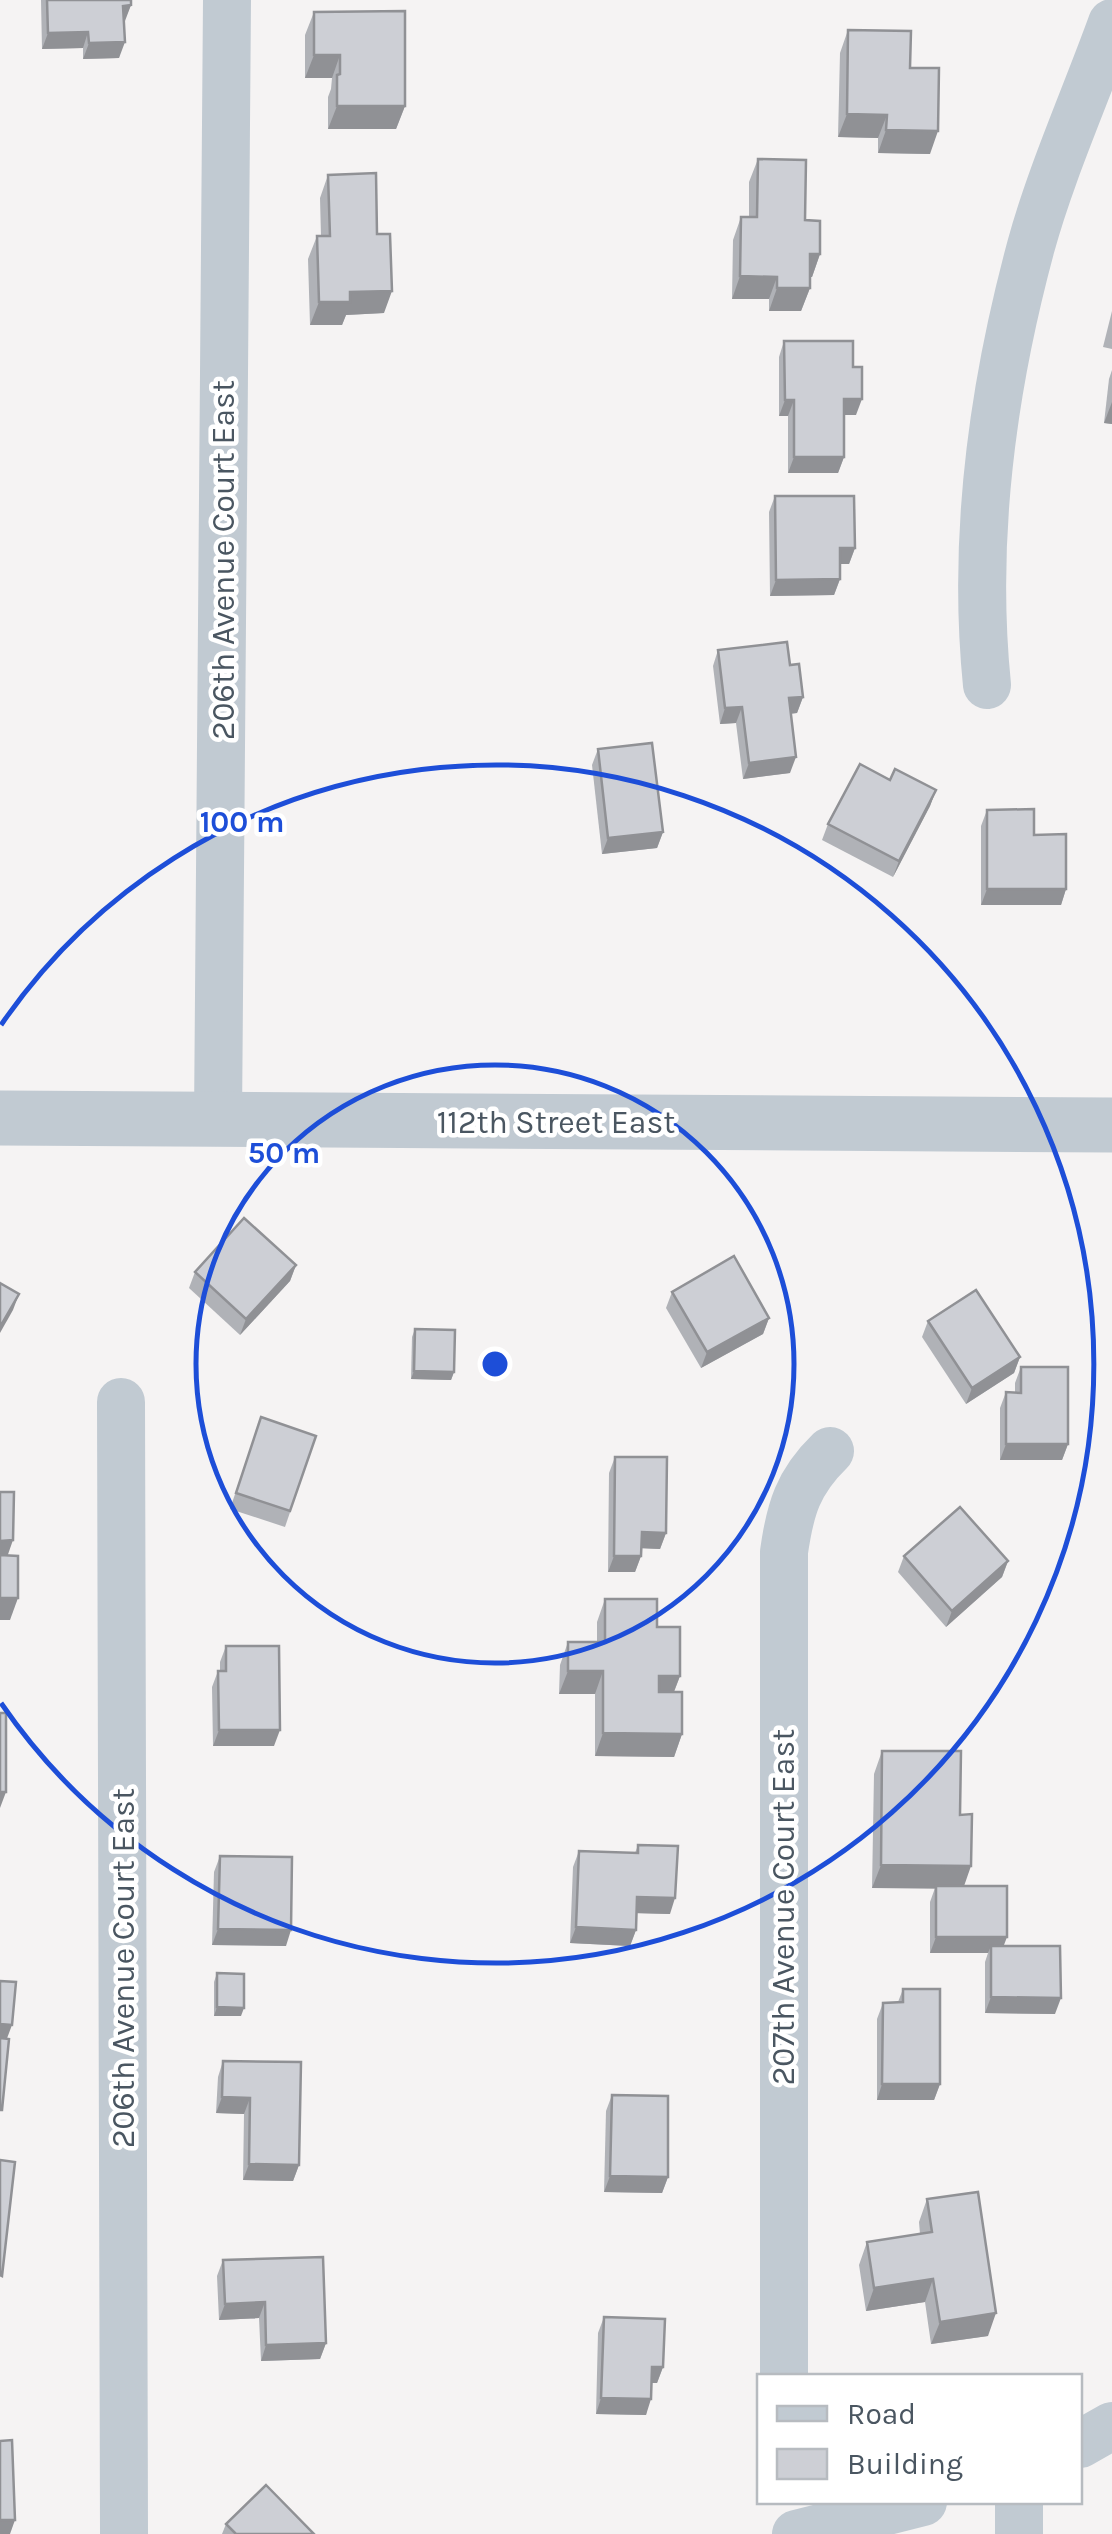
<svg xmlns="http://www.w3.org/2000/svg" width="1112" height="2534" font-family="Karla,sans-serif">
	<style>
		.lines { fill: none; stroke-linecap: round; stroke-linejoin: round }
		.minor { stroke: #c1cad2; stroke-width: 48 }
		.tertiary { stroke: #c1cad2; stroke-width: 55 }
		.wall { fill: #b0b2b7 }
		.shaded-wall { fill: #909195 }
		.building { fill: #cdcfd5; stroke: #909195; stroke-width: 2.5 }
		.ring { fill: none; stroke: #1d4ed8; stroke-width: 5 }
		.labels { text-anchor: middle; stroke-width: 9; stroke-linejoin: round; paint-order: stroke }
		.street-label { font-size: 32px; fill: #4a5661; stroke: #fff }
		.centre { fill: #1d4ed8; stroke: #fff; stroke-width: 5 }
		.ring-label { font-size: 30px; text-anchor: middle; font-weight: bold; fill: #1d4ed8; stroke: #fff; stroke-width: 9; stroke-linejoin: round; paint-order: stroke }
	</style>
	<rect width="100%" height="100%" fill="#f5f3f3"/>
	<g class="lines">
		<g class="minor">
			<path d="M987 685C972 536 992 390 1031 246 1051 173 1086 95 1112 23"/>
			<path d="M218 1120 227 0"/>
			<path d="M121 1402 124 2534"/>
			<path d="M784 2376V1552C790 1509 798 1482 830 1451"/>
			<path d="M1080 2444 1112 2426"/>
			<path d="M796 2534 923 2502"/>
			<path d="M1019 2534V2502"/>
		</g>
		<path class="tertiary" d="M0 1118 1112 1125"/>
	</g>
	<g class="wall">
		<path d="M41 0H131V5L124 21 119 58 83 59V48L42 49Z"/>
		<path d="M314 12 405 106 396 129H328V97L331 89 332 78H305V35Z"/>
		<path d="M848 30 910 68 930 154 878 153V138L838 137 840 53Z"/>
		<path d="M758 159 805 220 820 254 812 277H810V288L801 311H769V299H732L733 240 741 217H749V182Z"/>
		<path d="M328 175 377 234 384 313 346 315 342 325H310L308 259 317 236H321L320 198Z"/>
		<path d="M1112 311V349L1103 347Z"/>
		<path d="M784 341 853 367 856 415H844V457L838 473H788V416H779V357Z"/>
		<path d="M1112 370V424L1104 423 1109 379Z"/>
		<path d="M775 496 855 548 849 564H840V579L834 595 770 596 769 512Z"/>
		<path d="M718 650 790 665 803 697 797 713 791 714 790 773 743 779 736 723 720 724 713 666Z"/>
		<path d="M598 749 663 832 657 848 602 854 592 765Z"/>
		<path d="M890 780 936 790 930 806 893 877 822 840 828 824Z"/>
		<path d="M987 810 1034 835 1066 889 1061 905H981V826Z"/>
		<path d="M296 1265 290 1281 240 1335 189 1288 195 1272Z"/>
		<path d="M672 1292 769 1318 763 1334 701 1368 666 1308Z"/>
		<path d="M928 1321 1020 1357 1014 1373 966 1404 922 1337Z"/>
		<path d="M415 1329 454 1372 451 1380 411 1379 412 1337Z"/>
		<path d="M1021 1367 1068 1444 1062 1460H1000V1408L1006 1392H1015V1383Z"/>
		<path d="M261 1417 316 1436 285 1527 230 1509Z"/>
		<path d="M615 1457 666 1533 660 1549 641 1548V1556L635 1572H608L609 1473Z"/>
		<path d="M904 1556 1008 1561 1002 1577 946 1627 898 1572Z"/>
		<path d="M605 1599 657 1627 680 1676 674 1692 682 1734 674 1757 595 1756V1694H559L560 1665 568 1642H597V1622Z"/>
		<path d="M226 1646 274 1746H213L212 1687 218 1671H220V1662Z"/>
		<path d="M882 1751 960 1815 964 1886 1003 1946 1055 2014 985 2013V1962L988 1953H930V1902L935 1888H872L874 1774Z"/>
		<path d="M638 1845 670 1914 636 1913V1930L630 1946 570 1943 573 1867 579 1851 635 1853Z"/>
		<path d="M220 1856 286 1946 212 1945 214 1872Z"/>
		<path d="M217 1973 241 2016H214V1982Z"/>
		<path d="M903 1989 940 2084 934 2100H877V2019L883 2003 898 2002Z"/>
		<path d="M223 2061 299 2165 293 2181 243 2180 244 2114 216 2113 218 2077Z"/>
		<path d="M612 2095 668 2177 662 2193 604 2192 606 2111Z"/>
		<path d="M927 2199 988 2336 931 2344 925 2302 866 2311 859 2265 867 2242 920 2234 919 2222Z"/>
		<path d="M223 2260 326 2343 320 2359 261 2361 259 2318 219 2320 217 2276Z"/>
		<path d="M604 2317 663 2367 657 2383H652L646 2415 596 2414 598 2333Z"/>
		<path d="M226 2524 314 2534H222Z"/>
	</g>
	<g class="shaded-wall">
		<path d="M131 5 125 21 118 22 123 6Z"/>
		<path d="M88 32 83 48 42 49 48 33Z"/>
		<path d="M125 42 119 58 83 59 89 43Z"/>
		<path d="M314 55H340L332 78H305Z"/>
		<path d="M337 106H405L396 129H328Z"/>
		<path d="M847 114 887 115 878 138 838 137Z"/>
		<path d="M886 130 938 131 930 154 878 153Z"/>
		<path d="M810 254H820L812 277H802Z"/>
		<path d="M740 276 777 277 769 299H732Z"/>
		<path d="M777 288H810L801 311H769Z"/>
		<path d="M392 291 384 313 346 315 342 325H310L319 302 350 292Z"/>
		<path d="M844 399H862L856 415H838Z"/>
		<path d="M785 400H794L788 416H779Z"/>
		<path d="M1112 402V424L1104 423Z"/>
		<path d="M794 457H844L838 473H788Z"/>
		<path d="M840 548H855L849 564H834Z"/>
		<path d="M840 579 834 595 770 596 776 580Z"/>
		<path d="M803 697 797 713 783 714 789 698Z"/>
		<path d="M742 707 736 723 720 724 725 708Z"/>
		<path d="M796 757 790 773 743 779 749 763Z"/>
		<path d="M936 790 930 806 893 877 899 861Z"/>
		<path d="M663 832 657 848 602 854 608 838Z"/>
		<path d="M987 889H1066L1061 905H981Z"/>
		<path d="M296 1265 290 1281 240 1335 246 1319Z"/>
		<path d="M19 1294 13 1310 0 1333V1327Z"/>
		<path d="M769 1318 763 1334 701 1368 707 1352Z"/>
		<path d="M1020 1357 1014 1373 966 1404 972 1388Z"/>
		<path d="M414 1371 454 1372 451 1380 411 1379Z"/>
		<path d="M1006 1444H1068L1062 1460H1000Z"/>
		<path d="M642 1532 666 1533 660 1549 636 1548Z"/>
		<path d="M13 1540 5 1563H0V1541Z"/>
		<path d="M614 1556H641L635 1572H608Z"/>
		<path d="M1008 1561 1002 1577 946 1627 952 1611Z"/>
		<path d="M0 1598H18L10 1620H0Z"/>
		<path d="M568 1671H603L595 1694H559Z"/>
		<path d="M659 1676H680L671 1699H651Z"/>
		<path d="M219 1730H280L274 1746H213Z"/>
		<path d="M603 1733 682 1734 674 1757 595 1756Z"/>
		<path d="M0 1792H6L0 1808Z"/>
		<path d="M881 1865 971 1866 963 1889 872 1888Z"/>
		<path d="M637 1897 675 1898 670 1914 631 1913Z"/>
		<path d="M576 1927 636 1930 630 1946 570 1943Z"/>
		<path d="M218 1929 291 1930 286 1946 212 1945Z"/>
		<path d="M936 1937H1007L1001 1953 991 1946 988 1953H930Z"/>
		<path d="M991 1997 1061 1998 1055 2014 985 2013Z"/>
		<path d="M217 2007 244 2008 241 2016H214Z"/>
		<path d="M0 2024 12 2025 6 2041 0 2040Z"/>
		<path d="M882 2084H940L934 2100H877Z"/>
		<path d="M222 2097 250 2098 244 2114 216 2113Z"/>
		<path d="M249 2164 299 2165 293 2181 243 2180Z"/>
		<path d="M610 2176 668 2177 662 2193 604 2192Z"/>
		<path d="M933 2279 925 2302 866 2311 874 2288Z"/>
		<path d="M265 2302 259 2318 219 2320 225 2304Z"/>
		<path d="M996 2313 988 2336 931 2344 940 2322Z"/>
		<path d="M326 2343 320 2359 261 2361 266 2345Z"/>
		<path d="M652 2367H663L657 2383H646Z"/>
		<path d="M601 2398 651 2399 646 2415 596 2414Z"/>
		<path d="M0 2520H15L10 2534H0Z"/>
	</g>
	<g class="building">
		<path d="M47 0H131V5L123 6 125 42 89 43 88 32 48 33Z"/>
		<path d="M405 11V106H337V75L340 74V55H314V12Z"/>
		<path d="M848 30 911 31 910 68H939L938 131 886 130 887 115 847 114Z"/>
		<path d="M758 159 806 160 805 220 820 221V254H810V288H777V277L740 276 741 217H757Z"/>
		<path d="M376 173 377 234H390L392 291 350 292V302H319L317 236H330L328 175Z"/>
		<path d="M784 341H853V367H862V399H844V457H794V400H785Z"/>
		<path d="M775 496H854L855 548H840V579L776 580Z"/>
		<path d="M787 642 790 665 799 664 803 697 789 698 796 757 749 763 742 707 725 708 718 650Z"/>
		<path d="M652 743 663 832 608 838 598 749Z"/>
		<path d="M860 764 890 780 895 769 936 790 899 861 828 824Z"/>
		<path d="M1034 809V835L1066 834V889H987V810Z"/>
		<path d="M244 1218 296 1265 246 1319 195 1272Z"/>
		<path d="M734 1256 769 1318 707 1352 672 1292Z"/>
		<path d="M0 1283 19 1294 0 1327Z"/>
		<path d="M976 1290 1020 1357 972 1388 928 1321Z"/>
		<path d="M415 1329 455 1330 454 1372 414 1371Z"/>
		<path d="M1021 1367H1068V1444H1006V1392L1021 1393Z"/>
		<path d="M261 1417 316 1436 290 1511 236 1493Z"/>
		<path d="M615 1457H667L666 1533 642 1532 641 1556H614Z"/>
		<path d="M0 1492H14L13 1540 0 1541Z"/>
		<path d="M960 1507 1008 1561 952 1611 904 1556Z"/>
		<path d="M0 1555 18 1556V1598H0Z"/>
		<path d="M605 1599H657V1627H680V1676H659V1692H682V1734L603 1733V1671H568V1642H605Z"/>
		<path d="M226 1646H279L280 1730H219L218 1671H226Z"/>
		<rect x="0" y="1713" width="6" height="79"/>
		<path d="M882 1751H961L960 1815 972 1814 971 1866 881 1865Z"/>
		<path d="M638 1845 678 1846 675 1898 637 1897 636 1930 576 1927 579 1851 638 1853Z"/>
		<path d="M220 1856 292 1857 291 1930 218 1929Z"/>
		<rect x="936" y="1886" width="71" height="51"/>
		<path d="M991 1946H1060L1061 1998 991 1997Z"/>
		<path d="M217 1973 244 1974V2008L217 2007Z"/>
		<path d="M0 1981 16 1982 12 2025 0 2024Z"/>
		<path d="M903 1989H940V2084H882L883 2003 903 2002Z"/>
		<path d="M0 2038 9 2039 2 2110H0Z"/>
		<path d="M223 2061 301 2062 299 2165 249 2164 250 2098 222 2097Z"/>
		<path d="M612 2095 668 2096V2177L610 2176Z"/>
		<path d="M0 2160 15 2162 2 2276 0 2275Z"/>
		<path d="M978 2192 996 2313 940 2322 933 2279 874 2288 867 2242 932 2232 927 2199Z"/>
		<path d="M323 2257 326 2343 266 2345 265 2302 225 2304 223 2260Z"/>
		<path d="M604 2317 665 2319 663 2367H652L651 2399 601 2398Z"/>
		<path d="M12 2440 15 2520H0V2441Z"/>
		<path d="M266 2485 314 2534H236L226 2524Z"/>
	</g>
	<g class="ring">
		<circle cx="495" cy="1364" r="299"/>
		<path d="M1 1025A599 599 0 1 1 1 1703"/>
	</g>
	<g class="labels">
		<g class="street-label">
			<text transform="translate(223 560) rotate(-90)" y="11">206th Avenue Court East</text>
			<text x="556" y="1133">112th Street East</text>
			<text transform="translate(783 1907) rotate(-90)" y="11">207th Avenue Court East</text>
			<text transform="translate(123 1968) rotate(-90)" y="11">206th Avenue Court East</text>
		</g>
	</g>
	<circle cx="495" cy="1364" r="15" class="centre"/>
	<g class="ring-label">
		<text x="242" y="832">100 m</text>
		<text x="284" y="1163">50 m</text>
	</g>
	<rect x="757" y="2374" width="325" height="130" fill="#ffffff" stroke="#b7bbc0" stroke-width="2.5"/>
	<rect x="777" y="2406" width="50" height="15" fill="#c1cad2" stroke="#b7bbc0" stroke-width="2.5"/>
	<text x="847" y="2424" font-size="30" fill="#4a5661">Road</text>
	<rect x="777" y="2449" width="50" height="30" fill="#cdcfd5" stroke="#b7bbc0" stroke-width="2.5"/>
	<text x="847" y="2474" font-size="30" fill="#4a5661">Building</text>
</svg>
